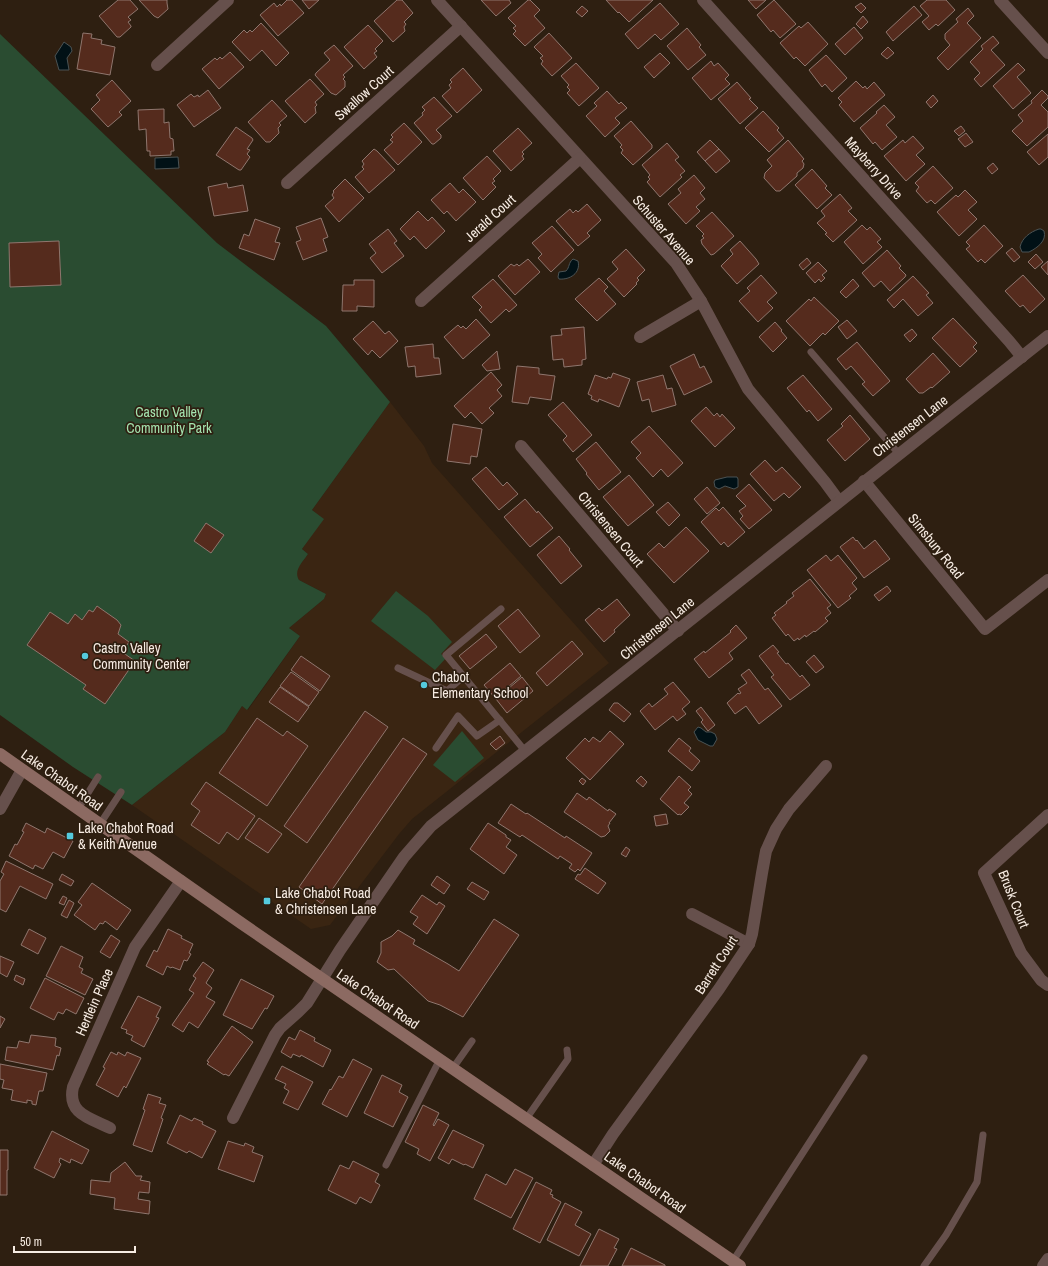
<svg xmlns="http://www.w3.org/2000/svg" width="1048" height="1266" font-family="'Archivo Narrow',sans-serif">
	<style>
		.built { fill: #3a2512 }
		.green { fill: #2a4c31 }
		.water { fill: #011116; stroke: #4b5354 }
		.building { fill: #552b1d; stroke: #8f766e }
		.lines { fill: none; stroke-linecap: round; stroke-linejoin: round }
		.lane { stroke: #66504c; stroke-width: 7 }
		.street { stroke: #66504c; stroke-width: 12 }
		.secondary { stroke: #8c6a62; stroke-width: 12 }
		.poi-dot { fill: #54cadd; stroke: #2e1f11; stroke-width: 1.5 }
		.labels { text-anchor: middle; stroke-width: 3.5; stroke-linejoin: round; paint-order: stroke }
		.street-label { font-size: 14px; fill: #f7ece3; stroke: #2e1f11 }
		.park-label { font-size: 14px; fill: #a4e3af; stroke: #2e1f11 }
		.poi-label { font-size: 14px; fill: #f7ece3; stroke: #2e1f11; text-anchor: start }
	</style>
	<rect width="100%" height="100%" fill="#2e1f11"/>
	<path class="built" d="M390 402 424 446 432 463 609 663 412 819 399 834 330 925 311 929 132 805 225 732 242 706 248 710 300 636 289 628 324 599 326 594 299 580 296 576V570L308 554 302 549 323 519 312 510Z"/>
	<g class="green">
		<path d="M0 34 217 243 326 326 390 402 312 510 324 519 302 549 308 554C303 562 293 570 299 580L326 594 324 599 289 628 300 636 247 710 242 706 225 732 132 805 73 767 0 715Z"/>
		<path d="M396 591 428 616 452 642 441 654 446 658 435 670 371 621Z"/>
		<path d="M462 731 484 758 455 782 433 765Z"/>
	</g>
	<g class="water">
		<path d="M64 42 71 47 72 51 67 58 69 70H59L55 56Z"/>
		<path d="M178 157 179 168 155 169V158Z"/>
		<path d="M1039 229H1041L1044 231C1047 241 1037 248 1029 252H1022L1020 247C1022 238 1030 232 1039 229Z"/>
		<path d="M573 259 578 261C581 273 570 280 559 279L558 277 559 272 566 271C570 267 568 263 573 259Z"/>
		<path d="M727 477H737L738 479V487L734 489 725 486 719 489 715 487 714 482 715 480Z"/>
		<path d="M698 727 701 728 706 732H711L715 734 717 739 713 746H710L698 740 694 732Z"/>
	</g>
	<g class="building">
		<path d="M118 0H130L138 9 128 17 131 20 128 22 131 26V27L120 37H117L99 16Z"/>
		<path d="M139 0H167V3L168 9 158 18 154 16Z"/>
		<path d="M287 0H292L304 13 278 36 260 15 274 3 277 7 280 4 281 6Z"/>
		<path d="M302 0H319L309 9Z"/>
		<path d="M397 0H402L413 13 404 22 406 24 404 27 405 31 393 42 374 21Z"/>
		<path d="M481 0H509L511 3 496 16Z"/>
		<path d="M528 0H530L540 10 534 16 545 28 525 46 513 34 516 31 513 28 516 26 508 18Z"/>
		<path d="M606 0H653L629 22 619 12 618 13Z"/>
		<path d="M748 0H766L756 9Z"/>
		<path d="M774 0 796 24 780 38 773 30 771 32 757 15Z"/>
		<path d="M927 0H946L955 10 938 26 936 24 929 30 922 22 929 16 920 6Z"/>
		<path d="M660 3 679 24 661 40 655 34 638 49 625 34Z"/>
		<path d="M861 3 866 8 861 13 855 7Z"/>
		<path d="M582 6 588 11 582 17 576 12Z"/>
		<path d="M914 6 922 15 893 41 886 32Z"/>
		<path d="M968 8 974 16 967 23 981 38 948 70 937 58 950 45 945 39V34L958 22 956 19Z"/>
		<path d="M863 16 868 22 861 29 856 24Z"/>
		<path d="M808 22 828 44 805 66 796 57 794 59 780 43 799 26 801 28Z"/>
		<path d="M261 23 289 53 276 66 262 50 250 61 232 42 244 30 247 33 250 30 252 32Z"/>
		<path d="M368 25 383 41 375 49 377 51 374 53 377 57 364 69 344 47Z"/>
		<path d="M854 27 863 38 845 55 835 44Z"/>
		<path d="M687 28 701 45 699 47 706 55 688 70 667 46Z"/>
		<path d="M83 33 92 34 91 38 102 40 101 44 115 47 110 75 77 69Z"/>
		<path d="M549 33 572 58 552 76 541 64 543 61 540 58 543 56 534 47Z"/>
		<path d="M993 36 999 43 991 50 1005 65 981 87 974 79 980 73 970 62 983 49 981 46Z"/>
		<path d="M334 45 353 66 343 75 345 77 343 79 345 81V87L336 95 331 93 315 75 316 73 330 60 324 53Z"/>
		<path d="M888 47 894 53 887 59 881 54Z"/>
		<path d="M230 52 244 67 219 89 202 69 215 58 217 60 220 57 222 59Z"/>
		<path d="M660 53 670 63 654 78 644 67Z"/>
		<path d="M826 55 847 78 832 92 825 84 822 87 809 70Z"/>
		<path d="M711 61 714 66 718 63 729 75 725 79 730 84 711 100 692 78Z"/>
		<path d="M576 63 599 88 579 106 567 93 570 90 567 87 569 85 561 76Z"/>
		<path d="M1018 63 1025 70 1017 77 1031 93 1013 109 993 86Z"/>
		<path d="M463 68 482 90 457 113 442 96 451 88 449 85 452 82 450 80Z"/>
		<path d="M310 79 324 94 315 102 317 105 315 107 316 113 305 123 285 101Z"/>
		<path d="M112 80 131 101 119 112 122 115 108 127 91 109 100 100 96 95Z"/>
		<path d="M856 81 863 88 865 86 867 89 874 82 885 95 854 122 839 105 842 102 838 98Z"/>
		<path d="M737 82 751 98 749 99 758 108 740 124 718 99Z"/>
		<path d="M208 90 221 108 194 127 177 105 191 94 194 97 198 95 199 97Z"/>
		<path d="M1042 90 1048 96V98L1041 105 1048 112V127L1027 146 1012 131 1023 121 1018 115 1032 103 1031 101Z"/>
		<path d="M607 91 619 104 621 102 627 108 615 118 620 123 605 137 586 116 597 106 594 103Z"/>
		<path d="M933 95 938 101 931 108 926 102Z"/>
		<path d="M434 97 452 116 436 130 441 135V138L434 144H432L414 123 423 115 422 113 425 110 422 107Z"/>
		<path d="M272 100 287 116 279 123 281 125 278 128 279 133 270 142H266L248 122Z"/>
		<path d="M884 105 895 117 886 125 897 137 882 150 875 142 873 144 860 128 877 113 876 112Z"/>
		<path d="M164 109V123L169 122 170 138 173 139 174 151H171V155L150 156V151H147L146 129 139 130 138 110Z"/>
		<path d="M763 111 779 128 777 130 784 138 769 152 745 128Z"/>
		<path d="M631 121 652 145V148L633 165 621 153 623 150 620 147 622 145 614 136Z"/>
		<path d="M404 123 422 142 398 165 384 150 393 142 390 140 393 137 391 135Z"/>
		<path d="M961 126 965 131 959 136 954 131Z"/>
		<path d="M236 127 252 138 253 140 247 149 250 150 247 154 250 157 241 170H239L216 155Z"/>
		<path d="M518 128 532 143 522 152 524 154 522 156 524 159 511 171 493 151Z"/>
		<path d="M966 133 973 142 965 147 958 139Z"/>
		<path d="M1048 134V157L1039 165 1027 152Z"/>
		<path d="M913 136 924 148 916 155 925 164 906 181 884 156 903 140 905 143Z"/>
		<path d="M710 140 719 149 705 161 697 152Z"/>
		<path d="M788 140 804 159 802 161 804 164 803 168 797 173V176L780 191H776L764 178 765 173 772 166 767 160Z"/>
		<path d="M667 143 679 157 675 160 685 171 680 175 682 177 660 197 647 182 650 179 648 177 650 175 642 165Z"/>
		<path d="M374 149 377 151 395 170 369 193 355 177 364 169 362 167 364 164 362 161Z"/>
		<path d="M719 149 730 161 716 173 705 161Z"/>
		<path d="M487 156 501 171 493 179 495 181 492 183 496 187 483 200 463 178Z"/>
		<path d="M993 163 998 169 992 174 987 168Z"/>
		<path d="M933 166 953 188 935 204 931 200 927 203 916 191 919 187 915 183Z"/>
		<path d="M812 169 827 186 825 188 832 195 817 209 795 185Z"/>
		<path d="M694 175 705 188 700 193 705 199 696 207 700 211 686 224 668 204 681 193 678 189Z"/>
		<path d="M345 179 364 198 339 222 325 206 334 198 332 195 334 192 333 191Z"/>
		<path d="M227 183 228 188 243 185 248 211 214 216 208 187Z"/>
		<path d="M450 183 459 193 463 189 476 202 456 221 447 211 444 214 431 200Z"/>
		<path d="M965 190 977 202 968 210 977 219 959 236 937 212 956 195 958 197Z"/>
		<path d="M840 194 852 208 848 211 857 220 833 242 825 234 827 233 817 223 825 216 821 211Z"/>
		<path d="M587 204 601 220 587 233 590 236 578 246 556 221 570 209 573 213 576 210 578 212Z"/>
		<path d="M418 211 428 221 432 217 445 231 426 249 414 236 410 240 400 229Z"/>
		<path d="M712 212 734 236 714 254 711 255 702 244 701 240 704 238 702 236 704 234 696 226Z"/>
		<path d="M321 218 328 237 323 239 327 251 303 260 296 242 301 240 296 227Z"/>
		<path d="M255 219 280 228 275 242 280 243 274 260 239 248 244 234 249 236Z"/>
		<path d="M862 225 867 230 870 227 881 239 877 242 882 247 863 264 844 242Z"/>
		<path d="M984 225 1003 246 985 263 981 259 978 262 966 249 970 246 966 242Z"/>
		<path d="M552 226 574 250 551 272 538 258 542 254 532 243Z"/>
		<path d="M388 229 397 241 394 243 404 256 382 273 370 258 376 253 369 244Z"/>
		<path d="M59 241 61 285 10 287 9 243Z"/>
		<path d="M740 241 756 259 759 264 737 284 721 266 733 254 730 250Z"/>
		<path d="M1012 248 1020 257 1014 262 1006 253Z"/>
		<path d="M626 249 645 270 637 278 639 280 636 283 637 284 624 297 607 279 618 269 612 262Z"/>
		<path d="M887 250 901 266 899 268 906 275 905 277 890 291 881 281 874 287 862 273Z"/>
		<path d="M1036 254 1043 262 1035 269 1028 262Z"/>
		<path d="M807 258 811 263 803 270 799 265Z"/>
		<path d="M528 259 540 272 515 295 498 276 511 264 514 266 517 264 519 266Z"/>
		<path d="M1048 261V275L1041 267Z"/>
		<path d="M818 262 827 271 822 275 825 278 821 282 819 279 815 283 806 273Z"/>
		<path d="M761 275 777 293 767 302 773 308 758 322 739 301 750 291 747 288Z"/>
		<path d="M1023 275 1045 299 1030 313 1023 305 1020 307 1005 291Z"/>
		<path d="M913 276 929 293 926 295 933 303 918 316 903 299 894 308 887 300Z"/>
		<path d="M599 278 608 287 604 291 616 304 597 321 575 299Z"/>
		<path d="M493 279 517 305 509 312 506 309 491 323 479 310 482 307 472 297Z"/>
		<path d="M853 279 859 286 846 298 840 292Z"/>
		<path d="M354 280H374V307L357 306V311H342L343 285H354Z"/>
		<path d="M814 297 839 321 825 335 823 333 810 346 786 321 809 299 811 301Z"/>
		<path d="M953 318 977 343 973 347 977 351 960 367 932 338Z"/>
		<path d="M476 319 490 335 463 359 444 337 458 325 461 328 463 326 466 329Z"/>
		<path d="M847 320 857 331 847 339 838 327Z"/>
		<path d="M373 321 385 334 389 331 398 341 380 358 372 350 368 355 353 339Z"/>
		<path d="M775 322 782 330 781 331 787 338 773 352 759 337Z"/>
		<path d="M584 327 586 359 582 360V365L564 367 563 359 553 360 551 336 562 335 561 329Z"/>
		<path d="M912 329 917 335 910 342 904 335Z"/>
		<path d="M857 342 890 381 873 396 862 384 865 382 851 366 846 370 837 359Z"/>
		<path d="M433 344 434 358H439L441 374 416 377 415 366 408 367 405 347Z"/>
		<path d="M497 351 500 369 487 371 482 365Z"/>
		<path d="M933 353 950 372 932 388 931 387 923 393H919L906 379Z"/>
		<path d="M694 354 700 368 704 366 712 382 684 395 670 366Z"/>
		<path d="M517 366 539 368V374L555 376 551 400 530 397 528 404 512 402Z"/>
		<path d="M491 372 502 385 497 390 502 396 489 408 494 413 482 424 471 412 465 418 454 406Z"/>
		<path d="M613 373 630 379 619 407 599 399 598 402 591 399 592 396 588 394 595 375 607 379 608 377 611 378Z"/>
		<path d="M663 375 667 389 672 388 676 405 652 412 649 399 642 401 637 382Z"/>
		<path d="M803 375 832 409 818 421 809 410 807 412 787 388Z"/>
		<path d="M563 402 592 435 573 452 563 440 567 436 548 415Z"/>
		<path d="M706 407 714 416 717 413 720 417 722 414 735 428 715 447 691 421Z"/>
		<path d="M850 415 870 439 845 461 827 440 843 426 841 424Z"/>
		<path d="M453 424 482 429 477 457 471 456 470 464 447 461Z"/>
		<path d="M649 426 683 463 668 477 661 469 653 477 636 458 641 453 631 442Z"/>
		<path d="M596 442 621 472 599 490 586 474 587 473 576 459Z"/>
		<path d="M765 460 776 472 782 467 801 487 789 498 784 493 774 501 750 474Z"/>
		<path d="M486 467 503 486 507 482 518 494 499 510 472 479Z"/>
		<path d="M629 475 654 505 628 526 603 497Z"/>
		<path d="M749 484 772 510 749 529 740 519 743 516 739 511 746 506 736 496Z"/>
		<path d="M707 487 720 503 707 514 694 499Z"/>
		<path d="M525 499 537 513 538 511 553 528 530 547 504 517Z"/>
		<path d="M668 502 680 515 669 526 656 512Z"/>
		<path d="M723 507 745 532 728 547 724 542 721 545 701 522 716 508 719 511Z"/>
		<path d="M206 523 224 535 211 553 194 541Z"/>
		<path d="M686 527 709 551 674 583 647 554 659 543 664 548Z"/>
		<path d="M559 536 570 549 569 550 582 566 561 584 537 555Z"/>
		<path d="M853 537 856 541 857 540 864 549 875 540 890 559 864 578 840 547Z"/>
		<path d="M826 555 831 561 838 555 857 578 852 583 857 589 849 596 851 598 838 608 807 570Z"/>
		<path d="M810 579 831 605 827 608 831 613 825 618 828 621 815 632 814 631 806 637 805 635 799 640 798 638 794 641 788 634 786 636 772 618 776 615 774 613 787 603 786 602 794 596 792 593Z"/>
		<path d="M887 586 891 591 879 601 874 595Z"/>
		<path d="M617 599 630 615 614 630 615 632 604 642 585 620 599 608 602 611Z"/>
		<path d="M97 606 117 620 121 625 118 634 129 642 122 652 135 661 105 704 83 689 86 685 27 645 50 612 68 624 75 614 82 620 89 610 93 612Z"/>
		<path d="M518 609 540 636 520 653 498 626Z"/>
		<path d="M736 625 747 638 729 653 733 659 709 678 694 659 704 651 705 653 731 632 730 631Z"/>
		<path d="M486 634 497 647 470 669 459 656Z"/>
		<path d="M572 641 583 654 547 686 536 673Z"/>
		<path d="M773 645 779 652 777 653 786 664 788 663 800 677 802 675 810 685 790 700 771 677 774 675 759 656Z"/>
		<path d="M814 655 824 667 816 673 806 662Z"/>
		<path d="M301 656 330 676 320 691 291 670Z"/>
		<path d="M510 663 521 676 495 698 484 685Z"/>
		<path d="M749 669 765 690 768 688 782 706 759 724 746 706 735 714 727 703 738 693 739 694 741 693 738 689 747 683 741 675Z"/>
		<path d="M291 672 319 692 309 706 280 686Z"/>
		<path d="M522 677 533 691 507 713 496 699Z"/>
		<path d="M673 682 690 702 682 709 686 714 677 721 673 716 655 730 640 711 649 703 652 707 668 694 664 689Z"/>
		<path d="M280 687 309 707 298 722 269 702Z"/>
		<path d="M614 703H618L631 714 624 722 609 710Z"/>
		<path d="M701 707 715 725 708 731 701 722 703 720 696 711Z"/>
		<path d="M365 711 388 727 307 843 284 826Z"/>
		<path d="M257 718 283 736 287 731 308 746 267 806 219 773Z"/>
		<path d="M610 731 624 744 590 780 566 758 585 738 589 742 593 737 600 742Z"/>
		<path d="M500 736 505 743 496 750 490 744Z"/>
		<path d="M403 738 427 754 322 904 299 887Z"/>
		<path d="M679 738 691 748 689 751 700 761 692 771 668 751Z"/>
		<path d="M641 776 647 782 643 787 636 781Z"/>
		<path d="M679 776 691 787 688 790 692 794 684 803 689 807 681 815 679 814 678 815 660 799Z"/>
		<path d="M582 778 586 781 583 785 579 781Z"/>
		<path d="M206 782 255 816 238 840 227 832 219 844 191 825 200 811 191 804Z"/>
		<path d="M577 793 587 800 589 797 608 811 609 809 616 814 609 823H610L608 826 610 831 605 836 601 837 564 812Z"/>
		<path d="M511 804 526 814 527 813 565 838 566 836 592 853 580 871 578 869 575 872 569 868 572 864 560 856 558 859 522 835 520 837 498 823Z"/>
		<path d="M666 814 668 824 656 826 654 816Z"/>
		<path d="M259 818 282 834 268 853 245 838Z"/>
		<path d="M26 823 45 833 47 828 73 841 64 858 53 852 43 869 35 865 33 869 9 856 15 844 17 845 24 832 22 831Z"/>
		<path d="M488 823 506 835V837L511 840 506 847 517 855 504 874 470 849Z"/>
		<path d="M626 847 630 850 626 857 621 854Z"/>
		<path d="M6 861 53 884 46 899 20 886 6 912 0 909V881L4 874 1 872Z"/>
		<path d="M585 868 606 883 598 894 575 879 578 874 580 875Z"/>
		<path d="M62 874 74 881 71 886 59 880Z"/>
		<path d="M437 876 450 885 444 894 431 885Z"/>
		<path d="M472 882 489 892 484 900 467 889Z"/>
		<path d="M92 883 131 910 117 930 105 921 103 924 100 923 95 930 74 915 82 905 78 902Z"/>
		<path d="M422 895 437 905 439 902 445 906 427 934 413 924 418 917 410 912Z"/>
		<path d="M63 896 67 898 64 905 59 903Z"/>
		<path d="M69 900 74 903 67 918 61 915Z"/>
		<path d="M494 919 519 935 463 1017 440 1005 428 1001 394 969 388 970 377 962 381 953V942L392 936 398 930 415 940 413 944 448 964 459 971Z"/>
		<path d="M29 929 46 938 38 954 21 945Z"/>
		<path d="M168 929 182 936 181 938 193 944 189 953 191 954 187 961 184 960 180 970 172 967 171 968 167 966 163 975 146 966 154 950 157 952Z"/>
		<path d="M111 935 120 941 110 958 100 952Z"/>
		<path d="M61 946 83 957 79 967 83 969 81 973 93 979 85 995 46 976Z"/>
		<path d="M0 956 14 962 7 977 0 973Z"/>
		<path d="M203 962 214 970 206 983 212 988 206 997 215 1002 198 1028 189 1022 183 1032 172 1025 194 993 189 990 196 978 193 976Z"/>
		<path d="M16 975 25 979 23 985 14 980Z"/>
		<path d="M45 978 84 998 76 1014 66 1009 63 1014 58 1012 54 1020 30 1008Z"/>
		<path d="M241 979 274 996 267 1009 265 1008 252 1029 223 1015Z"/>
		<path d="M138 996 161 1007 156 1017 159 1018 144 1047 131 1040 133 1036 126 1033 127 1030 121 1028Z"/>
		<path d="M0 1016 5 1019 0 1028Z"/>
		<path d="M232 1026 253 1042 229 1076 225 1074 224 1075 207 1064 209 1062 207 1061Z"/>
		<path d="M300 1030 315 1038 314 1041 331 1050 323 1067 301 1055 300 1057 293 1054 291 1058 281 1052 289 1037 295 1040Z"/>
		<path d="M31 1035 56 1038 55 1046 61 1048 59 1056 57 1055 53 1070 5 1060 7 1047 17 1048 19 1041 29 1043Z"/>
		<path d="M111 1052 117 1055 118 1052 125 1056 127 1052 141 1058 126 1088 124 1086 118 1097 96 1085 105 1068 103 1067Z"/>
		<path d="M353 1059 372 1069 347 1117 322 1104 330 1089 331 1090 339 1076 343 1078Z"/>
		<path d="M0 1064 47 1073 43 1091H39L36 1105 32 1104V1101L27 1100V1103L11 1100 13 1090 2 1088 4 1080 0 1079Z"/>
		<path d="M282 1066 313 1082 298 1110 283 1103 289 1091 284 1088 286 1084 275 1079Z"/>
		<path d="M382 1075 402 1085 399 1092 408 1097 393 1127 364 1113Z"/>
		<path d="M148 1094 161 1098 159 1103 166 1105 161 1118 163 1119 152 1152 133 1145 145 1110 143 1109Z"/>
		<path d="M423 1105 439 1113 433 1125 434 1126 438 1119 449 1125 430 1161 417 1154 419 1149 405 1142Z"/>
		<path d="M180 1115 192 1121 194 1118 203 1122 202 1124 216 1131 202 1158 189 1151 187 1153 167 1143Z"/>
		<path d="M453 1130 484 1145 473 1168 465 1164 464 1165 452 1159 449 1164 438 1158Z"/>
		<path d="M52 1131 89 1150 82 1164 71 1159 70 1163 60 1158 59 1162 61 1164 54 1178 34 1168Z"/>
		<path d="M228 1141 244 1146 245 1143 254 1147 252 1152 263 1156 254 1182 218 1169Z"/>
		<path d="M0 1150H8V1170H7V1195H0Z"/>
		<path d="M353 1161 379 1174 375 1182 380 1185 371 1203 360 1197 356 1204 328 1190 340 1165 349 1169Z"/>
		<path d="M125 1162 136 1176H142L140 1180 150 1182 149 1193 139 1192 138 1199 150 1201 149 1214 114 1209 115 1198 90 1194 91 1180 110 1182 111 1173Z"/>
		<path d="M515 1169 533 1178 511 1218 474 1199 486 1174 506 1185Z"/>
		<path d="M536 1182 552 1190 550 1194 553 1195 552 1197 561 1202 540 1243 513 1229Z"/>
		<path d="M565 1203 582 1212 575 1225 591 1234 579 1256 547 1240Z"/>
		<path d="M599 1229 619 1239 614 1248 617 1249 608 1266H580Z"/>
		<path d="M631 1248 665 1265V1266H622Z"/>
	</g>
	<g class="lines">
		<g class="lane">
			<path d="M811 352 899 454"/>
			<path d="M501 609 446 655 525 751"/>
			<path d="M398 668 447 691 464 676"/>
			<path d="M436 748 458 716 477 736 500 720"/>
			<path d="M78 809 98 777"/>
			<path d="M100 824 121 792"/>
			<path d="M453 1068 472 1041"/>
			<path d="M526 1119 568 1059 567 1050"/>
			<path d="M386 1165 440 1059"/>
			<path d="M733 1261 864 1058"/>
			<path d="M924 1266 946 1235 977 1182 983 1135"/>
		</g>
		<g class="street">
			<path d="M437 0 676 263 701 301 748 389 825 482 839 501"/>
			<path d="M703 0 1009 341 1022 357"/>
			<path d="M1000 0 1048 53"/>
			<path d="M157 65 228 0"/>
			<path d="M287 183 461 26"/>
			<path d="M421 301 580 158"/>
			<path d="M640 337 701 301"/>
			<path d="M521 446 678 631"/>
			<path d="M864 481 985 629 1048 580"/>
			<path d="M0 809 22 770"/>
			<path d="M1048 815 984 873 1021 953 1041 980 1048 985"/>
			<path d="M692 914 749 944"/>
			<path d="M233 1118 275 1035 280 1028 298 1012 307 1003 340 950 404 857 431 826 1048 336"/>
			<path d="M110 1128C90 1118 67 1114 73 1087L135 947 181 881"/>
			<path d="M593 1165 613 1134 719 989 749 944 752 934 762 873 766 851 776 829 789 809 826 766"/>
			<path d="M1043 1266 1048 1259"/>
		</g>
		<path class="secondary" d="M0 754 241 923 740 1266"/>
	</g>
	<g class="poi-dot">
		<circle cx="85" cy="656" r="4"/>
		<circle cx="424" cy="685" r="4"/>
		<rect x="66" y="832" width="8" height="8" rx="2"/>
		<rect x="263" y="897" width="8" height="8" rx="2"/>
	</g>
	<g class="labels">
		<g class="street-label">
			<text transform="translate(364 93) rotate(-42)" y="5">Swallow Court</text>
			<text transform="translate(874 168) rotate(48)" y="5">Mayberry Drive</text>
			<text transform="translate(490 218) rotate(-42)" y="5">Jerald Court</text>
			<text transform="translate(664 230) rotate(49)" y="5">Schuster Avenue</text>
			<text transform="translate(910 426) rotate(-38)" y="5">Christensen Lane</text>
			<text transform="translate(611 529) rotate(50)" y="5">Christensen Court</text>
			<text transform="translate(936 546) rotate(51)" y="5">Simsbury Road</text>
			<text transform="translate(657 628) rotate(-39)" y="5">Christensen Lane</text>
			<text transform="translate(62 780) rotate(35)" y="5">Lake Chabot Road</text>
			<text transform="translate(1014 899) rotate(68)" y="5">Brusk Court</text>
			<text transform="translate(716 965) rotate(-57)" y="5">Barrett Court</text>
			<text transform="translate(378 999) rotate(34)" y="5">Lake Chabot Road</text>
			<text transform="translate(94 1002) rotate(-66)" y="5">Hertlein Place</text>
			<text transform="translate(645 1182) rotate(35)" y="5">Lake Chabot Road</text>
		</g>
		<g class="park-label">
			<text x="169" y="417">Castro Valley<tspan x="169" dy="16">Community Park</tspan></text>
		</g>
		<g class="poi-label">
			<text x="93" y="653">Castro Valley<tspan x="93" dy="16">Community Center</tspan></text>
			<text x="432" y="682">Chabot<tspan x="432" dy="16">Elementary School</tspan></text>
			<text x="78" y="833">Lake Chabot Road<tspan x="78" dy="16">&amp; Keith Avenue</tspan></text>
			<text x="275" y="898">Lake Chabot Road<tspan x="275" dy="16">&amp; Christensen Lane</tspan></text>
		</g>
	</g>
	<path d="M14 1246v6h121v-6" fill="none" stroke="#f7ece3" stroke-width="2"/>
	<text x="20" y="1246" font-size="12" fill="#f7ece3" stroke="#2e1f11" stroke-width="3" paint-order="stroke">50 m</text>
</svg>
